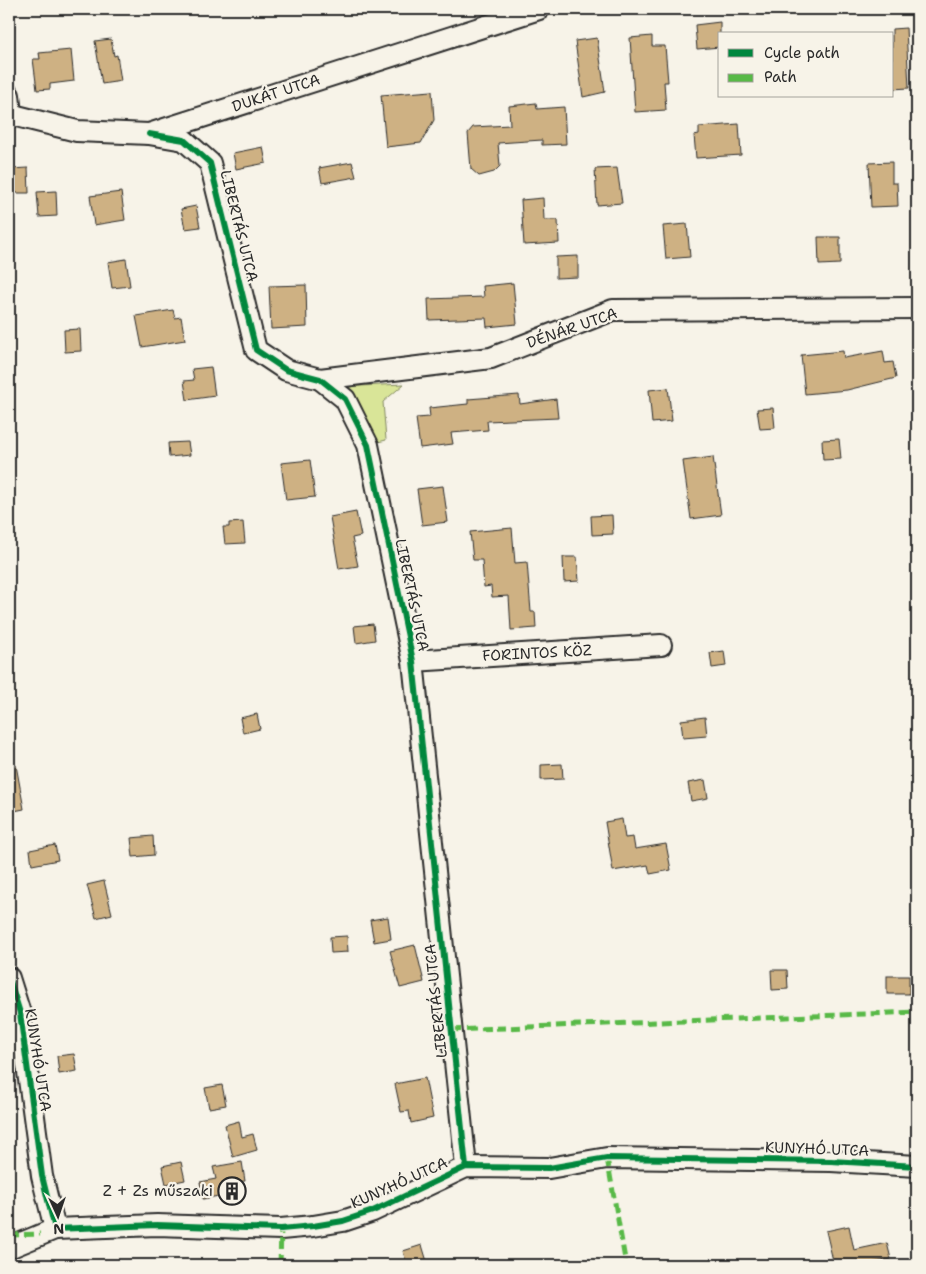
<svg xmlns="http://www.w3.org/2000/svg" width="926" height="1274" font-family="'Shantell Sans',sans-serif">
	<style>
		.green { fill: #d9e598; stroke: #828862 }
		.building { fill: #ceb183; stroke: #2b2b2b }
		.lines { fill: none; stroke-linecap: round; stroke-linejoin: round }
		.minor-casing { stroke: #2b2b2b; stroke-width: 24 }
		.minor { stroke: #f7f3e8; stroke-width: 20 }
		.quiet { stroke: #58b947; stroke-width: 5; stroke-dasharray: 10 5; stroke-linecap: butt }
		.cycleway-casing { stroke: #f7f3e8; stroke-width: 9 }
		.cycleway { stroke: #00873e; stroke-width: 6 }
		.labels { text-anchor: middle; stroke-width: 4.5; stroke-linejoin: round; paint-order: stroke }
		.street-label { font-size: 15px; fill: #2b2b2b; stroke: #f7f3e8 }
		.poi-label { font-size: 15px; fill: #2b2b2b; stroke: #f7f3e8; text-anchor: end }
	</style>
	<rect width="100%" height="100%" fill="#f7f3e8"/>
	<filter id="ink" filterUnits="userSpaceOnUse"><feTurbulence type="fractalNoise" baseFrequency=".02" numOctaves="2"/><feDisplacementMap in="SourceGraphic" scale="10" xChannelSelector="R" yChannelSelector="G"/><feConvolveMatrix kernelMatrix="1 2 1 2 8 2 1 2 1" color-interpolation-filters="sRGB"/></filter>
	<g filter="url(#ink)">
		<path class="green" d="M404 384 383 402 386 440 374 443 337 387Z"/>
		<g class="building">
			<path d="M720 22V47L697 49 695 25Z"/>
			<path d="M906 28 909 88 892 89V29Z"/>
			<path d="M652 36V46H665L668 82H664L666 110 635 112 630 38Z"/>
			<path d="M597 38 605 92 583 97 575 41Z"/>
			<path d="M111 39 114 56 117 55 121 81 102 84 95 41Z"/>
			<path d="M71 50 74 81 50 84V89L37 90 33 59H40L39 53Z"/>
			<path d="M432 91 434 120 421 143 386 147 381 95Z"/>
			<path d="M536 103 537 109 564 107 566 144 542 145V140L498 143 500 166 494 172 479 176 471 169 468 133 473 127 510 125 509 106Z"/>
			<path d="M739 124 741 155 696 158 694 135 699 134V127Z"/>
			<path d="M263 147 266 163 236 169 233 153Z"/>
			<path d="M352 162 356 177 322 183 319 168Z"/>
			<path d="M892 162V183H897L898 206 871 207 869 163Z"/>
			<path d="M28 168 29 193H11L10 169Z"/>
			<path d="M617 168 622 203 597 205 595 169Z"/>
			<path d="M56 191 57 216 39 217 37 192Z"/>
			<path d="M121 192 125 220 94 225 90 196Z"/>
			<path d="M543 198 544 220H558L559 243 524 245 521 200Z"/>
			<path d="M196 206 200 227 185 229 181 209Z"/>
			<path d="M687 224 690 257 666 259 663 226Z"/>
			<path d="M818 237H840V264L819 265Z"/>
			<path d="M578 256V277L556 278V257Z"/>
			<path d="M126 259 130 286 112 288 108 262Z"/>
			<path d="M513 283 517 324 487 327 486 318 429 320 428 299 484 297 483 286Z"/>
			<path d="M306 285 307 327 271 329 269 286Z"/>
			<path d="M173 310 175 318 181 317 185 340 142 347 136 316Z"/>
			<path d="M80 329 81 351 65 352 64 330Z"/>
			<path d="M843 351 844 358 883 351 885 363 893 362 896 378 847 390 805 394 801 355Z"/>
			<path d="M211 367 215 396 187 400 184 381 194 380 192 369Z"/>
			<path d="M668 388 672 421 652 423 649 390Z"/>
			<path d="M519 395 520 404 556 399 558 418 487 421 488 430 451 433 453 444 420 448 416 418 430 417 429 408 468 404V399Z"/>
			<path d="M773 408 775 428 760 429 757 409Z"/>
			<path d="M839 439 841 459 823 460 822 440Z"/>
			<path d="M188 442 190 455 169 457 168 443Z"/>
			<path d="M713 457 721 515 691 519 683 461Z"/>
			<path d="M310 460 315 497 286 500 281 463Z"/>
			<path d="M443 486 448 522 422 525 417 489Z"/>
			<path d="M356 512 361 536 352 538 358 566 339 569 330 517Z"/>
			<path d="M612 515 613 534 592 535 591 516Z"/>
			<path d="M243 522 245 543 225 544 223 527H229V523Z"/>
			<path d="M512 528 515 563 527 562 531 612H535L536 628 511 630 509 596 492 597 491 586 484 587 482 560H473L470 532Z"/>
			<path d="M563 557H577L579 581 564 582Z"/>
			<path d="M373 624 375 640 356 643 354 626Z"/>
			<path d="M724 651 726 666 712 668 710 653Z"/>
			<path d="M257 714 260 729 243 733 240 718Z"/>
			<path d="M705 717 707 736 683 738 681 720Z"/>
			<path d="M562 764 563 779 541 780V765Z"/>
			<path d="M9 765H16L24 809 9 812Z"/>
			<path d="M705 780 708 798 691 801 688 783Z"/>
			<path d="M622 819 625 838 633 837 635 849 666 844 671 870 650 874 648 865 613 871 605 822Z"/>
			<path d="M153 836 154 855 133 857 131 838Z"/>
			<path d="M55 845 58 860 32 865 30 850Z"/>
			<path d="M104 881 112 914 96 918 87 885Z"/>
			<path d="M388 917 391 939 374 942 370 920Z"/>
			<path d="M347 936 348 952 331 953 330 937Z"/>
			<path d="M415 945 424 982 400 988 390 951Z"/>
			<path d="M771 970H787L788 989 772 990Z"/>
			<rect x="887" y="976" width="22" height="18"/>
			<path d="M74 1054 77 1071 59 1074 57 1056Z"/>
			<path d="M425 1078 433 1118 411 1123 409 1111 401 1112 395 1084Z"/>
			<path d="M222 1085 226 1105 209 1108 205 1088Z"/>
			<path d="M239 1121 242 1137 253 1134 257 1150 233 1157 225 1125Z"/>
			<path d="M181 1162 185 1180 166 1184 162 1166Z"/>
			<path d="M242 1162 245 1181 239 1182 242 1198 225 1201 224 1195 203 1199 200 1182 216 1179 213 1167Z"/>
			<path d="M849 1226 854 1250 887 1243 891 1259 860 1265H834L826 1231Z"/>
			<path d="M422 1245 428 1265H407L403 1251Z"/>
		</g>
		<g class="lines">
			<g class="minor-casing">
				<g id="minor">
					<path d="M9 95 11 114"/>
					<path d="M9 114 77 131 149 134 539 9"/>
					<path d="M149 134 184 140 210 163 256 350 286 370 320 379 345 399 368 445 413 661 466 1167"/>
					<path d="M320 379 491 358 613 310 917 308"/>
					<path d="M413 661 661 645"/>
					<path d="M9 978 20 1013 42 1176 55 1229 157 1225 281 1229 313 1226 343 1221 373 1211 466 1167 549 1168 607 1158 831 1161 917 1166"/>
					<path d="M9 1248 55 1229"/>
				</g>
			</g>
			<use href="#minor" class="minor"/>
			<g class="quiet">
				<path d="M451 1030 917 1012"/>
				<path d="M607 1158 626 1265"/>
				<path d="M9 1235 40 1234"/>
				<path d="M280 1265 281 1229"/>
			</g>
			<g class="cycleway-casing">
				<g id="cycleway">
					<path d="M149 134 184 140 210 163 256 350 286 370 320 379 345 399 368 445 413 661 466 1167"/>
					<path d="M9 978 20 1013 42 1176 55 1229 157 1225 281 1229 313 1226 343 1221 373 1211 466 1167 549 1168 607 1158 831 1161 917 1166"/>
				</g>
			</g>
			<use href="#cycleway" class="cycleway"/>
		</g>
	</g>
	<defs>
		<g id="building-ring" transform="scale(1.4375)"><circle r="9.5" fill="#f7f3e8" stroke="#2b2b2b" stroke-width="1.5"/><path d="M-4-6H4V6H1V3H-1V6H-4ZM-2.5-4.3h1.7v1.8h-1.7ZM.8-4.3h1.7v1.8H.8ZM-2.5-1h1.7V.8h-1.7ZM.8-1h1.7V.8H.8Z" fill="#2b2b2b"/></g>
	</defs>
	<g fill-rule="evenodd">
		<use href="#building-ring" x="232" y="1191"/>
	</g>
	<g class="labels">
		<g class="street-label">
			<text transform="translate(276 93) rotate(-18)" y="5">DUKÁT UTCA</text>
			<text transform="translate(239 226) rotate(76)" y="5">LIBERTÁS UTCA</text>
			<text transform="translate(572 328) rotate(-19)" y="5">DÉNÁR UTCA</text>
			<text transform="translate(412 595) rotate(78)" y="5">LIBERTÁS UTCA</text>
			<text transform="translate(537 653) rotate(-3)" y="5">FORINTOS KÖZ</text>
			<text transform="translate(436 1001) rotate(-96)" y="5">LIBERTÁS UTCA</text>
			<text transform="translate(38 1060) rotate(81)" y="5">KUNYHÓ UTCA</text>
			<text transform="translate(817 1149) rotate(2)" y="5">KUNYHÓ UTCA</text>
			<text transform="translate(399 1183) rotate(-24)" y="5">KUNYHÓ UTCA</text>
		</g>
		<g class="poi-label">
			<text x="213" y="1196">Z + Zs műszaki</text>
		</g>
	</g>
	<rect width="926" height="1274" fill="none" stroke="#f7f3e8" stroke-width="30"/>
	<rect x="15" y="15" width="896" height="1244" fill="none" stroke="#2b2b2b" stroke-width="2" filter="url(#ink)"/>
	<rect x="718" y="32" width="175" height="65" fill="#f7f3e8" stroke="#a5a39c"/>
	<rect x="728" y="49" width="25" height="8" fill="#00873e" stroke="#a5a39c"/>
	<text x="764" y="58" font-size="15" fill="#2b2b2b">Cycle path</text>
	<rect x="728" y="74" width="25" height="8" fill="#58b947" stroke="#a5a39c"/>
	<text x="764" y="82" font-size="15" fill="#2b2b2b">Path</text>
	<g transform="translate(58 1216) rotate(177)" stroke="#f7f3e8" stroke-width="4" paint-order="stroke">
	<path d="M0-4L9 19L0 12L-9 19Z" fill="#2b2b2b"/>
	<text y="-8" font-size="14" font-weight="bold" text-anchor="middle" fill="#2b2b2b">N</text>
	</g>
</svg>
